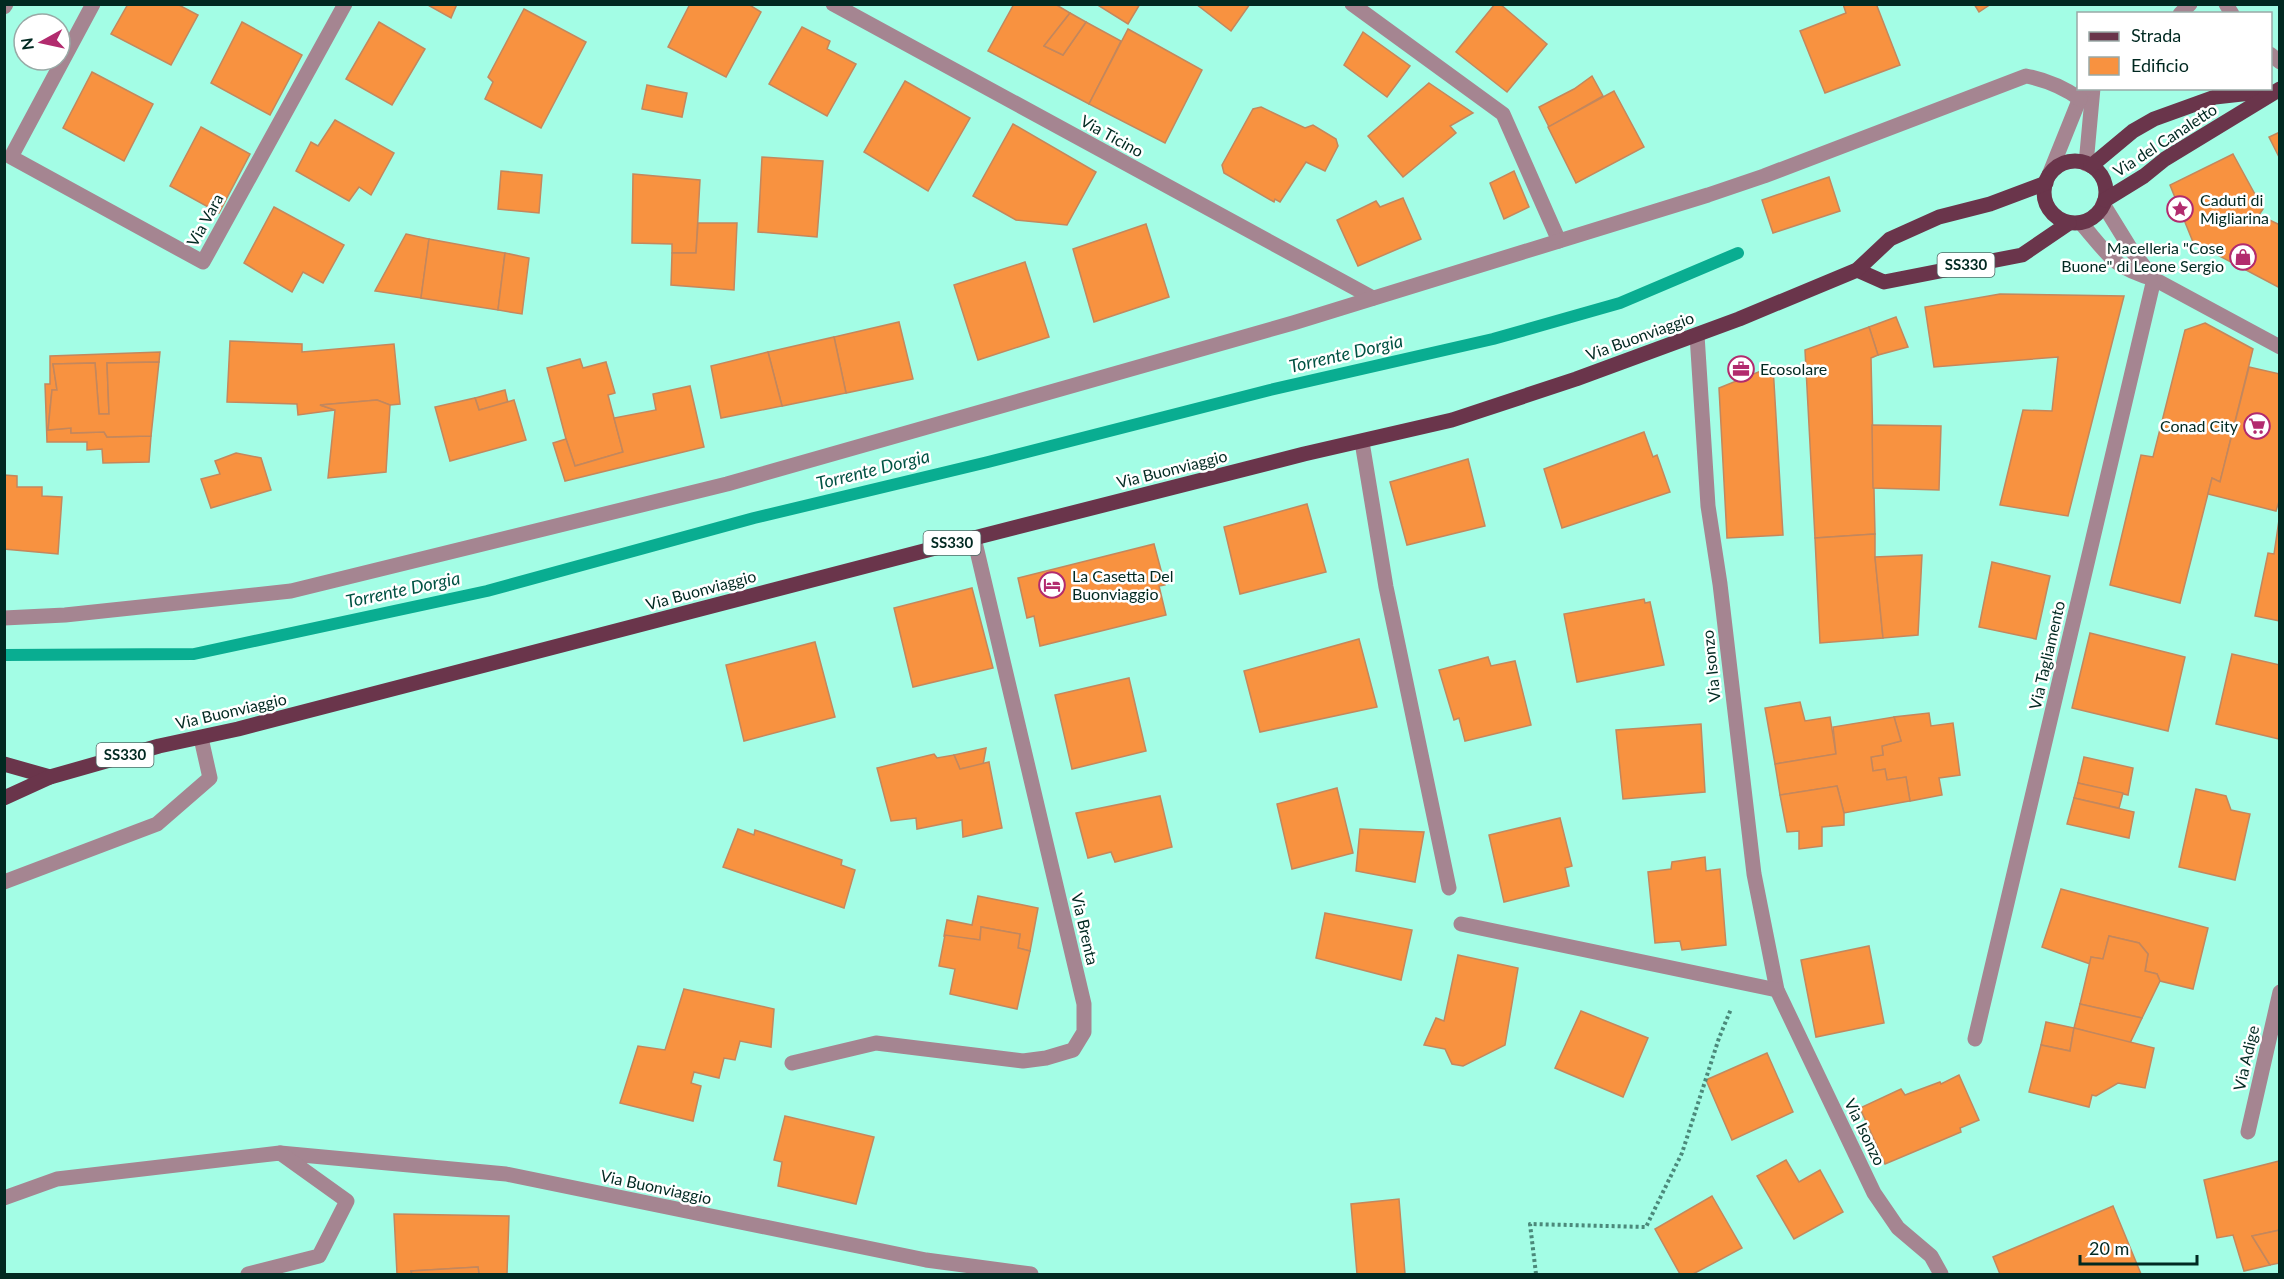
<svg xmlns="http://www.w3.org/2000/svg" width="2284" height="1279" font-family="Lato,sans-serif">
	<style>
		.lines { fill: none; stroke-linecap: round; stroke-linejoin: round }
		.stream { stroke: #09ad91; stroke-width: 12 }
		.building { fill: #f89240; stroke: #c3875d; stroke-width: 1.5 }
		.path { stroke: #4b897a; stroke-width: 4; stroke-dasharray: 3 3; stroke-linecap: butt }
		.minor { stroke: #a58591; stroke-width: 15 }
		.major { stroke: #6a354b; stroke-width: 15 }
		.labels { text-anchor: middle; stroke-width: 5; stroke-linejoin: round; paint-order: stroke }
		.shield { fill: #fff; stroke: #4d6964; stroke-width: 1.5 }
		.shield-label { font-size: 15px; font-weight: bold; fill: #012921 }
		.street-label { font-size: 16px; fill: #012921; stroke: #fff }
		.poi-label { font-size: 16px; fill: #012921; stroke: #fff; text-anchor: start }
		.water-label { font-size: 18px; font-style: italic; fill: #005243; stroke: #fff }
	</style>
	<rect width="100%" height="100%" fill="#a3fde5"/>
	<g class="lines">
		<path class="stream" d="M4 655 194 654 487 591 754 518 988 462 1270 390 1493 339 1620 303 1738 253"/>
	</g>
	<g class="building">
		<path d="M128 4H177L198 15 171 65 111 34Z"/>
		<path d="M426 4H457L451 18Z"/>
		<path d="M690 4H748L761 12 726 77 668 47Z"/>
		<path d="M1014 4H1055L1070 13 1044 46 1063 55 1086 22 1121 41 1089 104 988 51Z"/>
		<path d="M1096 4H1140L1128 24Z"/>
		<path d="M1196 4H1250L1231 31Z"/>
		<path d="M1495 4H1500L1547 44 1507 92 1456 52Z"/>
		<path d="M1843 4H1880L1877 6 1900 65 1825 93 1800 31 1846 13Z"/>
		<path d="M1974 4H1991L1979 12Z"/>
		<path d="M524 9 586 42 541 128 485 99 493 82 488 77Z"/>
		<path d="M1070 13 1086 22 1063 55 1044 46Z"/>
		<path d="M242 22 302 55 270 115 211 83Z"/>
		<path d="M379 22 425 49 392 105 346 79Z"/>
		<path d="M802 27 830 41 827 49 856 64 827 116 769 84Z"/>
		<path d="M1128 29 1202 70 1165 143 1089 104Z"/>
		<path d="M1363 32 1410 66 1387 97 1344 65Z"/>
		<path d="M92 72 153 104 124 161 63 128Z"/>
		<path d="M1592 76 1603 96 1549 127 1539 107 1574 89Z"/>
		<path d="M905 81 970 118 928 191 864 152Z"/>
		<path d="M1429 83 1473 113 1450 126 1456 133 1403 177 1368 136Z"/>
		<path d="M647 85 687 93 682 117 642 109Z"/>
		<path d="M1614 91 1644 147 1576 183 1548 127Z"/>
		<path d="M1261 107 1305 128 1313 125 1336 139 1338 146 1325 171 1306 162 1280 202 1275 199 1274 202 1224 173 1222 165 1253 109Z"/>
		<path d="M335 120 394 153 371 195 359 187 349 201 296 171 311 142 318 146Z"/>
		<path d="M1013 124 1096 172 1067 225 1016 220 973 196Z"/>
		<path d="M201 127 250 154 219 213 170 186Z"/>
		<path d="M2280 132V159L2269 137Z"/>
		<path d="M2233 154 2263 209 2259 215 2280 225V288L2193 242 2170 185Z"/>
		<path d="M762 157 823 161 817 237 758 232Z"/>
		<path d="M501 171 542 175 539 213 498 209Z"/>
		<path d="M1514 171 1529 207 1504 219 1490 183Z"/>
		<path d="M633 174 700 180 696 253H672V244L632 243Z"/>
		<path d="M1829 177 1840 211 1773 233 1762 200Z"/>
		<path d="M1403 198 1421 239 1358 266 1337 220 1376 201 1380 207Z"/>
		<path d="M274 207 344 245 323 283 303 272 292 292 244 263Z"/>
		<path d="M698 223H737L734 290 671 285 672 253H696Z"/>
		<path d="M1146 224 1169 297 1094 322 1073 249Z"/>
		<path d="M406 234 429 239 421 298 375 291Z"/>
		<path d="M429 239 505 253 498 310 421 298Z"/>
		<path d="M505 253 529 258 522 314 498 310Z"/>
		<path d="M1025 262 1049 337 978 360 954 285Z"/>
		<path d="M2000 294 2124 296 2068 516 2000 505 2023 410 2052 411 2058 357 1934 367 1925 307Z"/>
		<path d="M1896 317 1908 347 1878 355 1869 327Z"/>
		<path d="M899 322 913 379 846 393 834 337Z"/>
		<path d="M2205 323 2253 349 2220 482 2212 478 2180 603 2110 585 2141 455 2153 457 2185 330Z"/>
		<path d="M1869 327 1878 355 1871 358 1875 534 1815 538 1805 350Z"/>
		<path d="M834 337 846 393 782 406 768 352Z"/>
		<path d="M230 341 302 344V352L394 344 400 404 390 405 377 400 320 405 335 410 298 415 297 404 227 402Z"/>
		<path d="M160 352 159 362 107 363 109 414H99L95 363 53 364 57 390H52L48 430 71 428V433L104 432 107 437 151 436 149 462 103 463 102 449 87 450V442H47L45 384H50V356Z"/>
		<path d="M768 352 782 406 721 418 711 366Z"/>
		<path d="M580 359 583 368 606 362 615 393 608 395 623 452 575 466 566 439 547 368Z"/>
		<path d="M159 362 151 436 107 437 104 432 71 433V428L48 430 52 390H57L53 364 95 363 99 414H109L107 363Z"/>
		<path d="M1773 366 1783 535 1727 538 1719 388Z"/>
		<path d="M2249 367 2280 374V498L2276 511 2208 494 2212 478 2220 482Z"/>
		<path d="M690 386 704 447 565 481 553 443 566 439 575 466 623 452 614 418 656 410 653 394Z"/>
		<path d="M505 390 508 403 479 410 475 398Z"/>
		<path d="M475 398 479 410 514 400 526 440 450 461 435 407Z"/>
		<path d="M377 400 390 405 386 472 328 478 335 410 320 405Z"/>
		<path d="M1872 425 1941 426 1939 490 1873 488Z"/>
		<path d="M1644 432 1653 457 1657 455 1670 492 1562 528 1544 469Z"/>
		<path d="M236 453 261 458 271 490 211 508 201 479 220 474 215 461Z"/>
		<path d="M1468 459 1485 526 1407 545 1390 482Z"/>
		<path d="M4 475 17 476V487H42V496L62 497 58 554 4 549Z"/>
		<path d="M1307 504 1326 572 1240 594 1224 527Z"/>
		<path d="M2279 520H2280V621L2255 616 2268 553 2274 554Z"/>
		<path d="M1875 534V557L1883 638 1820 643 1815 538Z"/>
		<path d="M1154 544 1165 585 1159 586 1166 615 1040 646 1034 616 1027 618 1018 578Z"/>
		<path d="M1922 555 1918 635 1883 638 1875 557Z"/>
		<path d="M1992 562 2050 576 2036 639 1979 627Z"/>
		<path d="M972 588 993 668 913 687 894 608Z"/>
		<path d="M1644 599 1645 603 1650 602 1664 665 1577 682 1564 614Z"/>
		<path d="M2090 633 2185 657 2168 731 2072 708Z"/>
		<path d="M1359 639 1377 707 1260 732 1244 671Z"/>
		<path d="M815 642 835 717 744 741 726 665Z"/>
		<path d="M2232 654 2280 665 2279 739 2216 724Z"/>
		<path d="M1488 657 1491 666 1515 661 1531 725 1465 741 1459 718 1454 720 1439 670Z"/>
		<path d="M1129 678 1146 751 1072 769 1055 695Z"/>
		<path d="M1800 702 1805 721 1830 717 1836 754 1775 764 1765 708Z"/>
		<path d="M1929 713 1931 726 1953 723 1960 775 1939 778 1942 795 1910 801 1906 777 1887 780 1885 769 1873 771 1871 757 1883 755 1882 746 1901 741 1894 717Z"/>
		<path d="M1894 717 1901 741 1882 746 1883 755 1871 757 1873 771 1885 769 1887 780 1906 777 1910 801 1844 813 1837 786 1780 795 1775 764 1836 754 1833 727Z"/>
		<path d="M1701 724 1705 792 1623 799 1616 730Z"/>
		<path d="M986 748 983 765 960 769 954 755Z"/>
		<path d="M934 754 937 758 954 755 960 769 989 762 1002 828 963 837 962 820 917 829 916 818 891 821 877 768Z"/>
		<path d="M2084 757 2133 768 2128 795 2078 783Z"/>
		<path d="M2078 783 2123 793 2119 808 2074 798Z"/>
		<path d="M1837 786 1844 813V825L1822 827V846L1799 849V831L1787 832 1780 795Z"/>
		<path d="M1337 788 1353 853 1292 869 1277 804Z"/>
		<path d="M2196 789 2226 796 2231 810 2250 814 2235 880 2179 867Z"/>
		<path d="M1160 796 1172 847 1115 862 1111 852 1088 858 1076 813Z"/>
		<path d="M2074 798 2134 812 2129 838 2067 824Z"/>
		<path d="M1560 818 1572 866 1565 868 1569 886 1504 902 1489 835Z"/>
		<path d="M738 829 754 835 755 830 842 860 841 865 855 870 844 908 723 867Z"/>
		<path d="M1360 829 1424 832 1415 882 1356 871Z"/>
		<path d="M1705 857 1706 871 1720 869 1726 945 1682 950 1680 941 1655 943 1648 872 1671 869 1672 862Z"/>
		<path d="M2061 889 2208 928 2193 989 2160 981 2157 974 2145 971 2148 954 2139 943 2109 936 2103 959 2091 957 2090 964 2042 947Z"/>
		<path d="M978 896 1038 908 1030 951 1018 948 1020 934 981 927 980 940 944 936 947 920 972 925Z"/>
		<path d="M1325 913 1412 930 1401 980 1316 958Z"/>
		<path d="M981 927 1020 934 1018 948 1030 951 1017 1009 950 994 955 969 939 966 945 935 980 940Z"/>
		<path d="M2109 936 2139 943 2148 954 2145 971 2157 974 2160 981 2142 1018 2080 1004 2091 957 2103 959Z"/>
		<path d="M1869 946 1884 1023 1816 1037 1801 960Z"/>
		<path d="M1458 955 1518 968 1505 1045 1463 1066 1452 1064 1445 1049 1424 1045 1436 1018 1444 1021Z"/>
		<path d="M684 989 774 1009 771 1047 740 1041 735 1060 724 1058 719 1078 694 1072 691 1083 701 1086 693 1121 620 1103 638 1046 665 1050Z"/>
		<path d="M2080 1004 2142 1018 2130 1043 2074 1028Z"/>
		<path d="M1581 1011 1648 1038 1623 1097 1555 1068Z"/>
		<path d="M2046 1022 2074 1028 2070 1051 2041 1045Z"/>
		<path d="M2074 1028 2154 1048 2145 1088 2118 1083 2096 1096 2092 1095 2089 1107 2029 1092 2041 1045 2070 1051Z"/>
		<path d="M1767 1053 1793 1112 1732 1140 1706 1080Z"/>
		<path d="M1959 1075 1979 1120 1960 1128 1961 1132 1885 1164 1860 1108 1901 1089 1905 1095 1940 1082 1941 1084Z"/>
		<path d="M785 1116 874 1137 856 1204 778 1186 782 1162 774 1160Z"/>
		<path d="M1786 1160 1799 1182 1820 1170 1843 1212 1794 1239 1757 1176Z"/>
		<path d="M2279 1161 2280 1230 2252 1236 2270 1265 2244 1271 2233 1235 2217 1238 2204 1180Z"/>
		<path d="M1712 1196 1742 1248 1693 1274H1680L1655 1229Z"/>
		<path d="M1399 1199 1405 1274H1357L1351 1204Z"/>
		<path d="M2113 1206 2141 1274H2000L1993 1257Z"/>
		<path d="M394 1214 509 1216 507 1274H479L478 1267 411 1271 412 1274H397Z"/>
		<path d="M2280 1230V1263L2270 1265 2252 1236Z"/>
		<path d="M478 1267 479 1274H412L411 1271Z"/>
	</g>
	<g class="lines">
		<path class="path" d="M1536 1274 1530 1224 1646 1227 1682 1153 1719 1038 1731 1009"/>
		<g class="minor">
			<path d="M93 4 11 157 203 262 345 4"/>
			<path d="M833 4 1373 298"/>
			<path d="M1352 4 1503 114 1559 241"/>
			<path d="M2226 4 2232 14"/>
			<path d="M4 7 6 4"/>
			<path d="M2180 14 2190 4"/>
			<path d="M2270 54 2280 62"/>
			<path d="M2086 164 2093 88"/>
			<path d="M2049 175 2084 88"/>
			<path d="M2103 204 2132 251 2154 279"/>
			<path d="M2081 223C2107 253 2113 268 2154 279L2280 347"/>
			<path d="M1697 335 1708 506 1720 584 1754 874 1777 990 1874 1193 1898 1228 1931 1256 1941 1274"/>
			<path d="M1362 442 1386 587 1449 888"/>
			<path d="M4 618 65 615 291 591 727 484 1293 323 1708 195 1764 176 2026 76C2046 80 2063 87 2080 99"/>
			<path d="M4 882 157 824 210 778 201 738"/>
			<path d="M1461 924 1777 990"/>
			<path d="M1975 1039 2154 279"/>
			<path d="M792 1063 876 1043 1023 1061 1046 1058 1073 1050 1084 1032V1004L974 538"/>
			<path d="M2248 1132 2280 992"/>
			<path d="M280 1153 506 1174 926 1260 1031 1274"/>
			<path d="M4 1198 57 1179 280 1153 347 1201 319 1256 248 1274"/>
		</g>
		<g class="major">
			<circle cx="2075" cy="192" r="31"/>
			<path d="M2091 166 2133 131 2154 119 2215 97 2269 91"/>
			<path d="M2105 200 2144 176 2165 159 2280 89"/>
			<path d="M1857 270 1884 282 2022 255 2069 223"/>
			<path d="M4 764 50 777"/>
			<path d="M4 798 50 777 159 746 238 729 974 538 1304 454 1452 420 1576 379 1739 319 1857 270 1890 239 1939 217 1990 204 2046 183"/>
		</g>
	</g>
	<defs>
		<g id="sight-ring" transform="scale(1.35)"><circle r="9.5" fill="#fff" stroke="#b22b6e" stroke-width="1.5"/><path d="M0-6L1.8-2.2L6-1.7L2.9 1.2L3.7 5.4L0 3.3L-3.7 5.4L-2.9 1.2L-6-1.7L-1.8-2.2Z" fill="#b22b6e"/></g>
		<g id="shop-ring" transform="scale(1.35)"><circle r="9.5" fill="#fff" stroke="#b22b6e" stroke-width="1.5"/><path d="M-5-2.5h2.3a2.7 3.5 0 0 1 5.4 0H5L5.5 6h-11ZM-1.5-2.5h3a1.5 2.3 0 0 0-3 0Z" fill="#b22b6e"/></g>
		<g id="office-ring" transform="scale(1.35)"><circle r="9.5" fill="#fff" stroke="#b22b6e" stroke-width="1.5"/><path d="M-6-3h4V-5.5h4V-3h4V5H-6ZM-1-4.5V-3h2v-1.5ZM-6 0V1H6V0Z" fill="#b22b6e"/></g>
		<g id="supermarket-ring" transform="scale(1.35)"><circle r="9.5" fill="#fff" stroke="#b22b6e" stroke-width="1.5"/><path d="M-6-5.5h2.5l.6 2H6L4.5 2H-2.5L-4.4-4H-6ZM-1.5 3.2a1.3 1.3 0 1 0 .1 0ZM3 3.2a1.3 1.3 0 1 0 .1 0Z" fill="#b22b6e"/></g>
		<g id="hotel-ring" transform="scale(1.35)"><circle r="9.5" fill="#fff" stroke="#b22b6e" stroke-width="1.5"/><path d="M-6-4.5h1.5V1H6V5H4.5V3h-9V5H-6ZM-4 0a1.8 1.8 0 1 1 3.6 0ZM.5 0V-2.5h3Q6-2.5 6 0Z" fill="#b22b6e"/></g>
	</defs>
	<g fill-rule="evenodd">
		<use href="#sight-ring" x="2180" y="209"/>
		<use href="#shop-ring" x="2243" y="257"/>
		<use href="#office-ring" x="1741" y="369"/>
		<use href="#supermarket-ring" x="2257" y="426"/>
		<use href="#hotel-ring" x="1052" y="585"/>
	</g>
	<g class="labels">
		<g class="shield">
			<rect x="1937.5" y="253" width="57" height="24" rx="4.5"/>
			<rect x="923.5" y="531" width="57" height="24" rx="4.5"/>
			<rect x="96.5" y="743" width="57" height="24" rx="4.5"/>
		</g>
		<g class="shield-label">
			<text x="1966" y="270">SS330</text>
			<text x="952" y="548">SS330</text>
			<text x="125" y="760">SS330</text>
		</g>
		<g class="street-label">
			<text transform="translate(1112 136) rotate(29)" y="6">Via Ticino</text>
			<text transform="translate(2165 140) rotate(-33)" y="6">Via del Canaletto</text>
			<text transform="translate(205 220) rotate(-61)" y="6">Via Vara</text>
			<text transform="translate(1640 336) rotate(-20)" y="6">Via Buonviaggio</text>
			<text transform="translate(1172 469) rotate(-14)" y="6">Via Buonviaggio</text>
			<text transform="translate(701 590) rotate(-15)" y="6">Via Buonviaggio</text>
			<text transform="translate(2047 655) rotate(-77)" y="6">Via Tagliamento</text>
			<text transform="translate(1711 666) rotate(-96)" y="6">Via Isonzo</text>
			<text transform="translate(231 711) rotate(-13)" y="6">Via Buonviaggio</text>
			<text transform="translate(1085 929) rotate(77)" y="6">Via Brenta</text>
			<text transform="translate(2246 1058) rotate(-77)" y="6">Via Adige</text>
			<text transform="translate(1865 1132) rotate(64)" y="6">Via Isonzo</text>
			<text transform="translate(656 1187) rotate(12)" y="6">Via Buonviaggio</text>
		</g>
		<g class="poi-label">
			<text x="2200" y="206">Caduti di<tspan x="2200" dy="18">Migliarina</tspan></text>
			<text x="2224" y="254" text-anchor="end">Macelleria "Cose<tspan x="2224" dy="18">Buone" di Leone Sergio</tspan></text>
			<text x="1760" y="375">Ecosolare</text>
			<text x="2238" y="432" text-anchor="end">Conad City</text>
			<text x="1072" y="582">La Casetta Del<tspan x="1072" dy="18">Buonviaggio</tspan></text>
		</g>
		<g class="water-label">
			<text transform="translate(1346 354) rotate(-13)" y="6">Torrente Dorgia</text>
			<text transform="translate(873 470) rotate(-14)" y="6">Torrente Dorgia</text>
			<text transform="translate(403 590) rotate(-12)" y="6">Torrente Dorgia</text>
		</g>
	</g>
	<rect width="2284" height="1279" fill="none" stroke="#012921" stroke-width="12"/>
	<rect x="2077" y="12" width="195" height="78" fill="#ffffff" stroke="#99a9a6" stroke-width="1.5"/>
	<rect x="2089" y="32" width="30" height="9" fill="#6a354b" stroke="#99a9a6" stroke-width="1.5"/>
	<text x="2131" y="42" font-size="18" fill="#012921">Strada</text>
	<rect x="2089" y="57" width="30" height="18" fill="#f89240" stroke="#99a9a6" stroke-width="1.5"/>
	<text x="2131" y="72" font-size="18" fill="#012921">Edificio</text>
	<g transform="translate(42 42) rotate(262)"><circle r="28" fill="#ffffff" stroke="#99a9a6" stroke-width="1.5"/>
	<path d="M0-4.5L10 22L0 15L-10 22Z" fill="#b22b6e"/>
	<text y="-9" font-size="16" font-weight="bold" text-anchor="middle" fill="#012921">N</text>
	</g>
	<path d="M2080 1255v9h117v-9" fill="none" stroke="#012921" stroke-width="3"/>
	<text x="2089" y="1255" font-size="18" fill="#012921" stroke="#ffffff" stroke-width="4.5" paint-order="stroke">20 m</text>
</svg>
